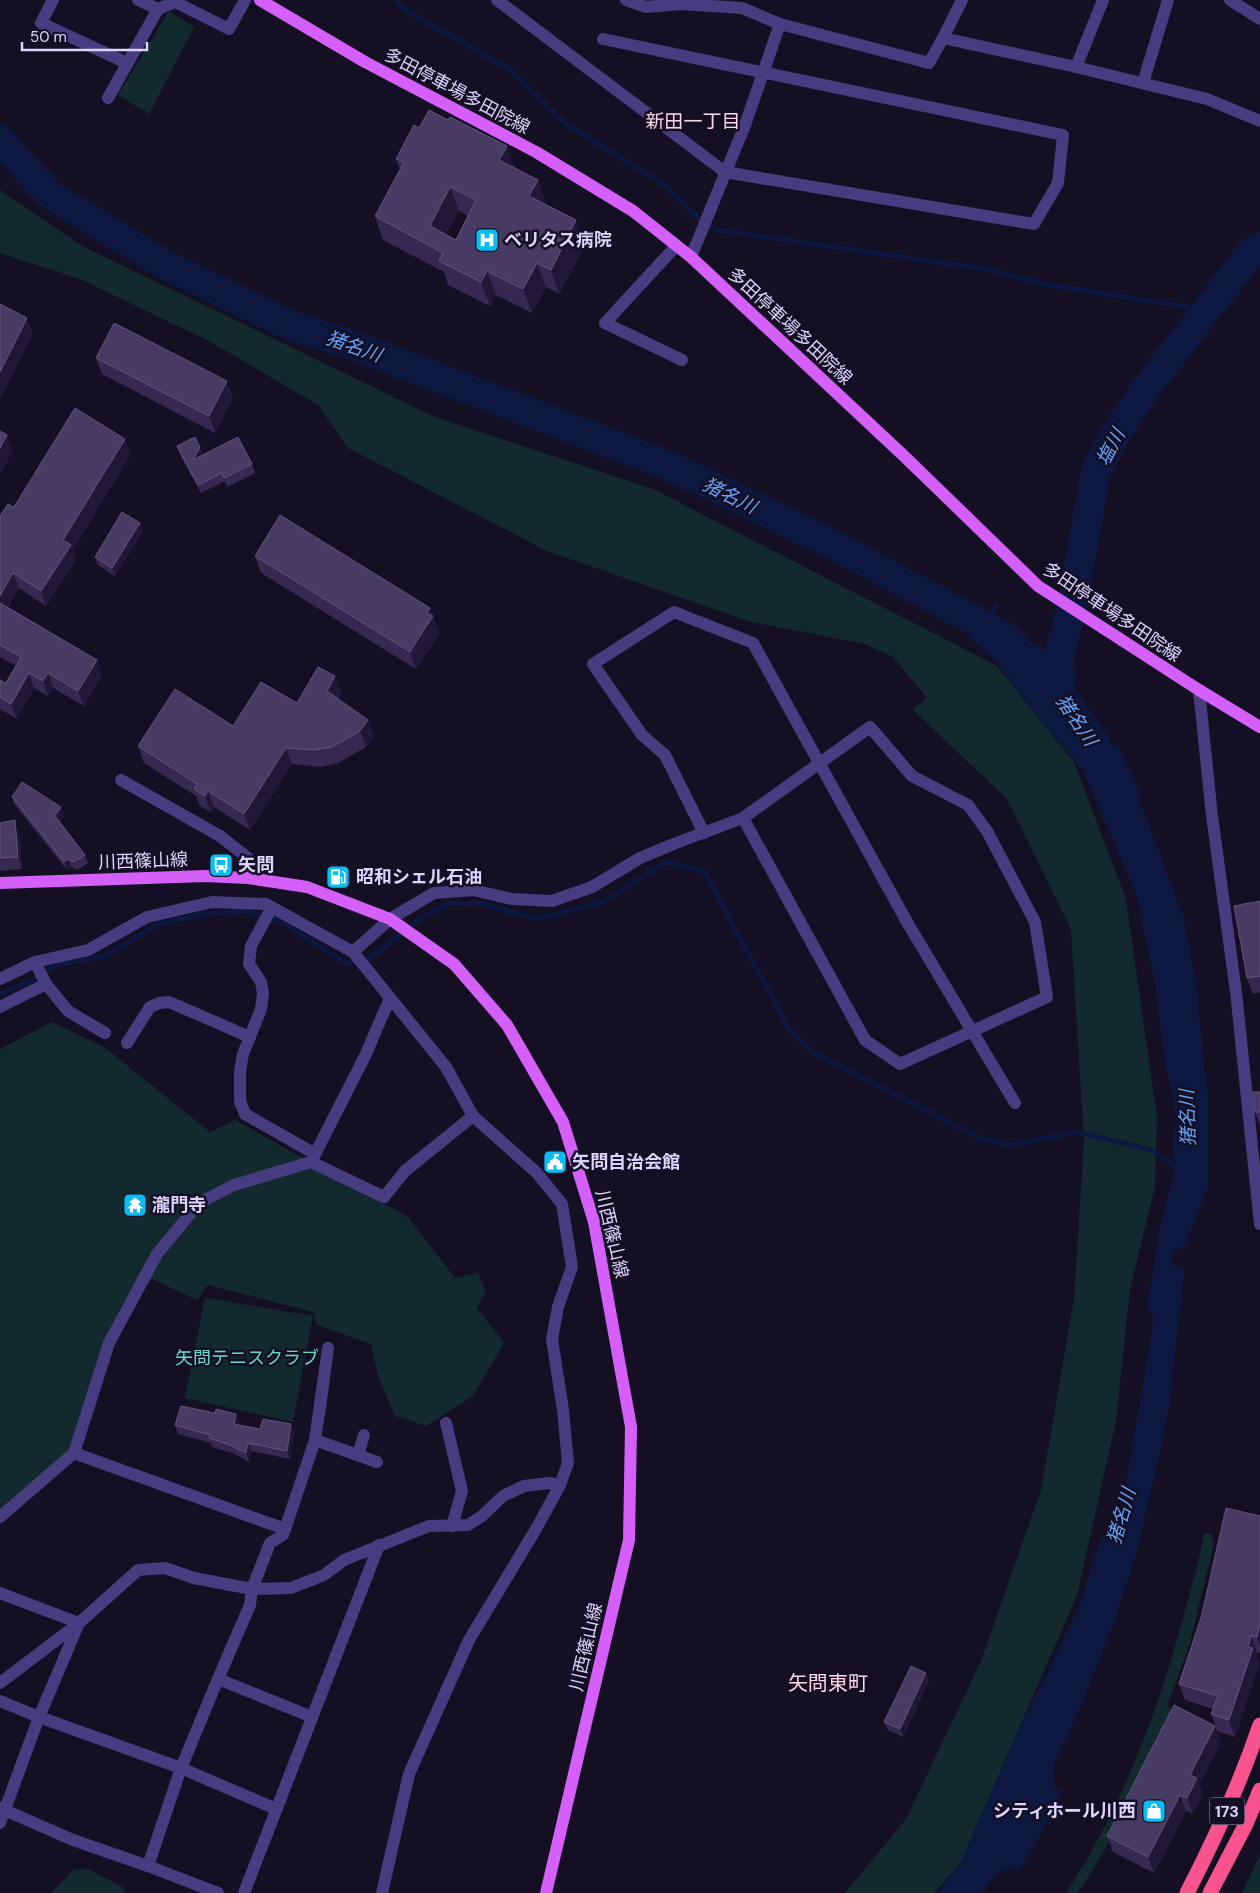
<svg xmlns="http://www.w3.org/2000/svg" width="1260" height="1893" font-family="'DM Sans','Noto Sans JP',sans-serif">
	<style>
		.green { fill: #122a2d }
		.water { fill: #0c1840 }
		.lines { fill: none; stroke-linecap: round; stroke-linejoin: round }
		.stream { stroke: #0c1840; stroke-width: 5 }
		.river { stroke: #0c1840; stroke-width: 30 }
		.minor { stroke: #483c81; stroke-width: 12 }
		.major { stroke: #d45ff9; stroke-width: 12 }
		.highway { stroke: #f8538c; stroke-width: 15 }
		.wall { fill: #362951; fill-rule: evenodd }
		.shaded-wall { fill: #211737 }
		.building { fill: #483b63; stroke: #5f537c; fill-rule: evenodd }
		.labels { text-anchor: middle; stroke-width: 5; stroke-linejoin: round; paint-order: stroke }
		.shield { fill: #150f23; stroke: #a298bc; stroke-width: 1 }
		.shield-label { font-size: 16px; font-weight: bold; fill: #ded3fd }
		.street-label { font-size: 18px; fill: #ded3fd; stroke: #150f23 }
		.poi-label { font-size: 18px; font-weight: bold; fill: #ded3fd; stroke: #150f23; text-anchor: start }
		.park-label { font-size: 18px; fill: #62dbcd; stroke: #150f23 }
		.neighbourhood-label { font-size: 19px; fill: #fdd5e9; stroke: #150f23 }
		.water-label { font-size: 19px; font-style: italic; fill: #65a1f9; stroke: #150f23 }
		.quarter-label { font-size: 20px; fill: #fdd5e9; stroke: #150f23 }
	</style>
	<rect width="100%" height="100%" fill="#150f23"/>
	<g class="green">
		<path d="M169 11 194 27 149 114 118 95Z"/>
		<path d="M0 190 82 246 435 417 653 489 997 666 1074 762 1126 899 1157 1117 1155 1187 1130 1289 1116 1421 1077 1595 961 1862 934 1893H845L906 1819 981 1661 1041 1490 1074 1299 1084 1141 1071 929 1007 799 912 709 927 698 893 657 865 644 751 622 547 551 348 448 318 405 211 342 80 279 0 253Z"/>
		<path d="M52 1022 104 1047 210 1132 235 1120 408 1217 455 1278 478 1273 486 1291 477 1308 504 1343 473 1396 426 1426 395 1416 378 1376 371 1344 317 1325 313 1312 208 1285 197 1300 152 1279 121 1307 71 1452 0 1515V1049Z"/>
		<path d="M205 1298 313 1316 293 1422 185 1398Z"/>
		<path d="M1204 1533 1211 1534 1214 1543 1190 1643 1168 1704 1173 1716 1163 1738 1156 1737 1105 1850 1078 1893H1066C1122 1808 1158 1712 1184 1614 1191 1588 1200 1561 1204 1533Z"/>
		<path d="M1260 1854V1893H1242Z"/>
		<path d="M88 1869 121 1886 126 1893H50L74 1870Z"/>
	</g>
	<path class="water" d="M997 603 999 606 994 615 1015 627 1014 631 1078 671C1069 690 1072 701 1082 721L1077 726 1084 734H1092L1100 742 1108 740 1110 745H1118L1140 793 1138 799 1142 806 1184 918 1196 984 1202 1043 1208 1100V1188L1188 1236 1177 1235 1172 1266 1185 1267 1169 1408 1158 1462 1136 1554 1115 1620 1078 1714 1055 1762 1053 1786 1062 1792 1055 1809 1019 1871C1003 1862 991 1881 983 1893H937L961 1862 1013 1742 1080 1605 1098 1545 1122 1505 1152 1331 1153 1312 1147 1309 1160 1227 1175 1207 1192 1189 1184 1131 1177 1119 1165 1061 1154 977 1135 891 1082 769 1043 723 995 661 968 636Z"/>
	<g class="lines">
		<g class="stream">
			<path d="M396 0 404 9 511 70 566 124 663 184 699 219 717 230 985 269 1050 285 1206 310"/>
			<path d="M0 994 31 981 59 964 105 956 159 924 205 914 245 911 282 922 347 964 372 957 421 918 450 903 484 904 536 919 603 902 666 862 704 871 789 1029 813 1053 982 1139 1011 1145 1076 1132 1152 1150 1189 1175"/>
		</g>
		<g class="river">
			<path d="M0 140 49 194 168 266 287 324 355 346 670 466 830 543 1006 637 1014 646"/>
			<path d="M1057 689 1095 743 1105 772"/>
			<path d="M1060 692 1059 656 1070 615 1096 472 1116 433 1147 387 1250 254 1260 247"/>
			<path d="M1173 1236 1189 1175V1132"/>
		</g>
		<g class="minor">
			<path d="M53 0 41 23 127 63"/>
			<path d="M138 0 158 9"/>
			<path d="M497 0 725 172 1034 224 1058 183 1063 135 603 39"/>
			<path d="M626 0 646 7 681 4 742 8 780 24 929 63 943 38 1076 67 1207 99 1260 121"/>
			<path d="M1230 0 1260 19"/>
			<path d="M943 38 962 0"/>
			<path d="M1076 67 1103 0"/>
			<path d="M1143 83 1168 0"/>
			<path d="M108 98 158 9 175 2 229 29 245 0"/>
			<path d="M676 246 605 323 682 360"/>
			<path d="M691 257 745 125 780 24"/>
			<path d="M1199 690 1212 816 1236 992 1260 1224"/>
			<path d="M121 780 220 836 248 858V878"/>
			<path d="M704 833 665 755 642 735 593 664 674 612 753 643 907 922 1015 1103"/>
			<path d="M272 907 251 946 249 964 261 982 263 993 261 1009 243 1054 240 1071V1101L245 1114 315 1154"/>
			<path d="M353 952 390 919 434 893 473 890 512 899 552 901 592 887 640 858 676 843 743 818 870 727 912 776 968 805 987 831 1035 922 1047 997 900 1064 865 1040 743 818"/>
			<path d="M35 962 46 984 68 1011 105 1033"/>
			<path d="M0 979 35 962 88 950 147 917 212 902 266 904 353 952 446 1067 473 1116 537 1173 562 1204 572 1267 558 1307 552 1339 563 1410 568 1463 560 1485 536 1529 469 1640 409 1774 382 1893"/>
			<path d="M0 1007 46 984"/>
			<path d="M127 1043 150 1007 159 1003 169 1002 250 1037"/>
			<path d="M311 1162 365 1056 390 998"/>
			<path d="M446 1423 462 1491 452 1526"/>
			<path d="M315 1440 377 1462"/>
			<path d="M74 1453 285 1529"/>
			<path d="M358 1455 364 1435"/>
			<path d="M0 1517 74 1453 109 1343 157 1254 199 1203 234 1185 311 1162 384 1197 405 1171 473 1116"/>
			<path d="M0 1593 79 1623 39 1717 0 1823"/>
			<path d="M218 1679 250 1605 252 1589 291 1588 324 1575 344 1560 429 1526 468 1525 482 1516 503 1496 524 1486 549 1483 560 1485"/>
			<path d="M0 1683 79 1623 138 1570 165 1568 194 1578 252 1589 270 1543 283 1535 315 1440 328 1348 319 1415"/>
			<path d="M0 1701 39 1717 181 1768 148 1866"/>
			<path d="M0 1808 73 1840 148 1866 218 1893"/>
			<path d="M276 1809 181 1768 218 1679 312 1717"/>
			<path d="M244 1893 379 1545"/>
		</g>
		<g class="major">
			<path d="M260 0 365 62 536 152 633 211 691 257 904 456 1038 586 1199 690 1260 727"/>
			<path d="M0 883 205 876 248 878 307 887 390 919 454 964 507 1025 563 1122 594 1222 631 1427 629 1540 546 1893"/>
		</g>
		<g class="highway">
			<path d="M1187 1893C1215 1839 1240 1783 1260 1725"/>
			<path d="M1210 1893 1246 1824 1260 1790"/>
		</g>
	</g>
	<g class="wall">
		<path d="M419 128 514 168 538 180 546 205 585 245 559 294 546 287 532 313 496 295 490 306 448 285 444 272 383 240 375 216 400 169 396 159ZM459 211 468 216 456 240 446 235Z"/>
		<path d="M96 358 233 398 215 433 102 374Z"/>
		<path d="M177 446 200 447 203 455 252 464 255 473 227 487 225 481 201 493 180 455Z"/>
		<path d="M131 454 73 550 76 560 46 606 19 588 8 607 97 660 102 675 84 706 53 688 48 696 34 688 17 719 0 709V680L6 683 16 666 0 657V516L14 507Z"/>
		<path d="M143 531 115 576 98 565 95 557Z"/>
		<path d="M255 556 430 608 439 633 416 669 261 573Z"/>
		<path d="M335 676 341 693 338 699 374 736 366 747 338 763 321 767 292 764 250 830 214 807 211 812 200 806 196 796 144 763 138 746 233 726 297 703Z"/>
		<path d="M12 797 64 815 60 822 85 855 88 863 77 870 71 867 67 870 15 805Z"/>
		<path d="M0 823 19 833 22 869 0 871Z"/>
		<path d="M1260 901V992L1253 994 1247 978Z"/>
		<path d="M1260 1092V1127L1255 1112Z"/>
		<path d="M215 1413 236 1414 239 1423 238 1425 260 1429 291 1424 294 1432 290 1459 251 1451 249 1462 233 1453 212 1447 211 1443 178 1434 175 1425Z"/>
		<path d="M1260 1516V1653L1257 1652 1256 1656 1259 1664 1235 1737 1217 1731 1211 1714 1213 1709 1185 1700 1179 1684Z"/>
		<path d="M926 1673 929 1681 903 1737 888 1730 884 1722Z"/>
		<path d="M1215 1726 1221 1743 1199 1785 1203 1795 1193 1814 1186 1811 1154 1873 1113 1852 1107 1836Z"/>
	</g>
	<g class="shaded-wall">
		<path d="M507 146 515 170 499 160Z"/>
		<path d="M538 180 546 204 538 220 529 196Z"/>
		<path d="M450 187 459 211 438 250 430 226Z"/>
		<path d="M576 220 585 245 559 294 551 270Z"/>
		<path d="M537 263 546 287 532 313 523 289Z"/>
		<path d="M487 271 496 295 490 306 481 282Z"/>
		<path d="M27 318 33 334 0 399V372Z"/>
		<path d="M227 381 233 398 215 433 209 416Z"/>
		<path d="M7 435 13 451 0 475V448Z"/>
		<path d="M125 439 131 454 73 550 76 560 46 606 41 591 63 540Z"/>
		<path d="M200 447 203 455 193 460Z"/>
		<path d="M140 523 143 531 115 576 112 568Z"/>
		<path d="M13 573 19 588 3 616 0 609V596Z"/>
		<path d="M430 608 439 633 416 669 410 652 427 613Z"/>
		<path d="M97 660 102 675 84 706 78 691Z"/>
		<path d="M29 673 34 688 17 719 11 704Z"/>
		<path d="M48 673 53 688 48 696 43 681Z"/>
		<path d="M335 676 341 693 333 708 327 691Z"/>
		<path d="M368 720 374 736 366 747 360 731Z"/>
		<path d="M286 748 292 764 250 830 244 814Z"/>
		<path d="M208 791 214 807 211 812 205 796Z"/>
		<path d="M61 807 64 815 58 824 55 816Z"/>
		<path d="M15 820 19 833 22 869 18 857Z"/>
		<path d="M68 859 71 867 67 870 64 862Z"/>
		<path d="M236 1414 239 1423 237 1432 234 1424Z"/>
		<path d="M291 1424 294 1432 290 1459 287 1451Z"/>
		<path d="M248 1443 251 1451 249 1462 246 1453Z"/>
		<path d="M1260 1624V1645L1257 1637Z"/>
		<path d="M1251 1636 1257 1652 1256 1656 1259 1664 1235 1737 1229 1720Z"/>
		<path d="M926 1673 929 1681 903 1737 900 1729Z"/>
		<path d="M1215 1726 1221 1743 1199 1785 1203 1795 1193 1814 1187 1798 1190 1775Z"/>
		<path d="M1180 1795 1186 1811 1154 1873 1148 1857Z"/>
	</g>
	<g class="building">
		<path d="M429 110 448 120 450 117 507 146 499 160 538 180 529 196 576 220 551 270 537 263 523 289 487 271 481 282 439 261 443 253 375 216 404 162 396 159 414 125 419 128ZM450 187 476 200 456 240 430 226Z"/>
		<path d="M0 304 27 318 0 372Z"/>
		<path d="M114 323 227 381 209 416 96 358Z"/>
		<path d="M75 408 125 439 63 540 71 545 41 591 13 573 0 596V516L8 504 14 507Z"/>
		<path d="M0 431 7 435 0 448Z"/>
		<path d="M195 437 200 447 193 460 238 437 252 464 224 478 222 473 198 485 177 446Z"/>
		<path d="M122 512 140 523 112 568 95 557Z"/>
		<path d="M280 515 430 608 427 613 433 616 410 652 255 556Z"/>
		<path d="M0 603 97 660 78 691 48 673 43 681 29 673 11 704 0 697V680L6 683 21 657 0 645Z"/>
		<path d="M318 667 335 676 327 691 368 720 360 731 332 747 315 750 286 748 244 814 208 791 205 796 194 789 197 784 138 746 175 689 233 726 261 682 297 703Z"/>
		<path d="M22 782 61 807 55 816 85 855 74 862 68 859 64 862 12 797Z"/>
		<path d="M15 820 18 857 0 858V823Z"/>
		<path d="M1260 901V976L1247 978 1234 906Z"/>
		<path d="M1253 1092H1260V1112H1255Z"/>
		<path d="M181 1406 215 1413 216 1409 236 1414 234 1424 260 1429 263 1419 291 1424 287 1451 248 1443 246 1453 230 1445 209 1438 210 1435 175 1425Z"/>
		<path d="M1226 1508 1260 1516V1624L1257 1637 1251 1636 1248 1647 1253 1648 1229 1720 1211 1714 1218 1696 1179 1684 1201 1618Z"/>
		<path d="M911 1666 926 1673 900 1729 884 1722Z"/>
		<path d="M1174 1705 1215 1726 1190 1775 1197 1778 1187 1798 1180 1795 1148 1857 1107 1836Z"/>
	</g>
	<defs>
		<g id="hospital-square" transform="scale(1.25)"><rect x="-9" y="-9" width="18" height="18" rx="4" fill="#09bcf3" stroke="#150f23"/><path d="M-5-5h3v3.5h4V-5h3V5h-3V1.5h-4V5h-3Z" fill="#fff"/></g>
		<g id="bus-square" transform="scale(1.25)"><rect x="-9" y="-9" width="18" height="18" rx="4" fill="#09bcf3" stroke="#150f23"/><path d="M-5-6H5V4H4V6H2V4H-2V6H-4V4H-5ZM-3.5-4V0h7V-4ZM-3.5 1.2v1.5H-2V1.2ZM2 1.2v1.5H3.5V1.2Z" fill="#fff"/></g>
		<g id="fuel-square" transform="scale(1.25)"><rect x="-9" y="-9" width="18" height="18" rx="4" fill="#09bcf3" stroke="#150f23"/><path d="M-5.5-6h7V0h2V4h1.3V-2.5L3-4.5l.8-.8L6-3V5H2.5V1h-1V6h-7ZM-4.2-4.7v3.2H.2V-4.7Z" fill="#fff"/></g>
		<g id="civic-square" transform="scale(1.25)"><rect x="-9" y="-9" width="18" height="18" rx="4" fill="#09bcf3" stroke="#150f23"/><path d="M-.6-6.5H3V-4.5H.6V-3L4-1V1h2V6H-6V1h2V-1L-.6-3ZM-1.2 2.5V6h2.4V2.5Z" fill="#fff"/></g>
		<g id="temple-square" transform="scale(1.25)"><rect x="-9" y="-9" width="18" height="18" rx="4" fill="#09bcf3" stroke="#150f23"/><path d="M0-6L5-2H3V0L6.5 2.5H4V6H1.5V3h-3V6H-4V2.5H-6.5L-3 0V-2H-5Z" fill="#fff"/></g>
		<g id="shop-square" transform="scale(1.25)"><rect x="-9" y="-9" width="18" height="18" rx="4" fill="#09bcf3" stroke="#150f23"/><path d="M-5-2.5h2.3a2.7 3.5 0 0 1 5.4 0H5L5.5 6h-11ZM-1.5-2.5h3a1.5 2.3 0 0 0-3 0Z" fill="#fff"/></g>
	</defs>
	<g fill-rule="evenodd">
		<use href="#hospital-square" x="487" y="240"/>
		<use href="#bus-square" x="221" y="865"/>
		<use href="#fuel-square" x="338" y="877"/>
		<use href="#civic-square" x="555" y="1162"/>
		<use href="#temple-square" x="135" y="1205"/>
		<use href="#shop-square" x="1154" y="1811"/>
	</g>
	<g class="labels">
		<rect class="shield" x="1209.5" y="1797.5" width="35" height="27" rx="4"/>
		<g class="shield-label">
			<text x="1227" y="1817">173</text>
		</g>
		<g class="street-label">
			<text transform="translate(457 91) rotate(28)" y="6">多田停車場多田院線</text>
			<text transform="translate(790 326) rotate(43)" y="6">多田停車場多田院線</text>
			<text transform="translate(1112 612) rotate(34)" y="6">多田停車場多田院線</text>
			<text transform="translate(143 861) rotate(-2)" y="6">川西篠山線</text>
			<text transform="translate(612 1234) rotate(77)" y="6">川西篠山線</text>
			<text transform="translate(586 1647) rotate(-77)" y="6">川西篠山線</text>
		</g>
		<g class="poi-label">
			<text x="504" y="246">ベリタス病院</text>
			<text x="238" y="871">矢問</text>
			<text x="356" y="883">昭和シェル石油</text>
			<text x="572" y="1168">矢問自治会館</text>
			<text x="152" y="1211">瀧門寺</text>
			<text x="1136" y="1817" text-anchor="end">シティホール川西</text>
		</g>
		<g class="park-label">
			<text x="247" y="1364">矢問テニスクラブ</text>
		</g>
		<g class="neighbourhood-label">
			<text x="693" y="128">新田一丁目</text>
		</g>
		<g class="water-label">
			<text transform="translate(354 346) rotate(19)" y="7">猪名川</text>
			<text transform="translate(1110 447) rotate(-62)" y="7">塩川</text>
			<text transform="translate(730 495) rotate(26)" y="7">猪名川</text>
			<text transform="translate(1077 720) rotate(56)" y="7">猪名川</text>
			<text transform="translate(1187 1118) rotate(-92)" y="7">猪名川</text>
			<text transform="translate(1121 1516) rotate(-74)" y="7">猪名川</text>
		</g>
		<g class="quarter-label">
			<text x="828" y="1690">矢問東町</text>
		</g>
	</g>
	<path d="M22 42v8h125v-8" fill="none" stroke="#ded3fd" stroke-width="2.5"/>
	<text x="30" y="42" font-size="15" fill="#ded3fd" stroke="#150f23" stroke-width="4" paint-order="stroke">50 m</text>
</svg>
